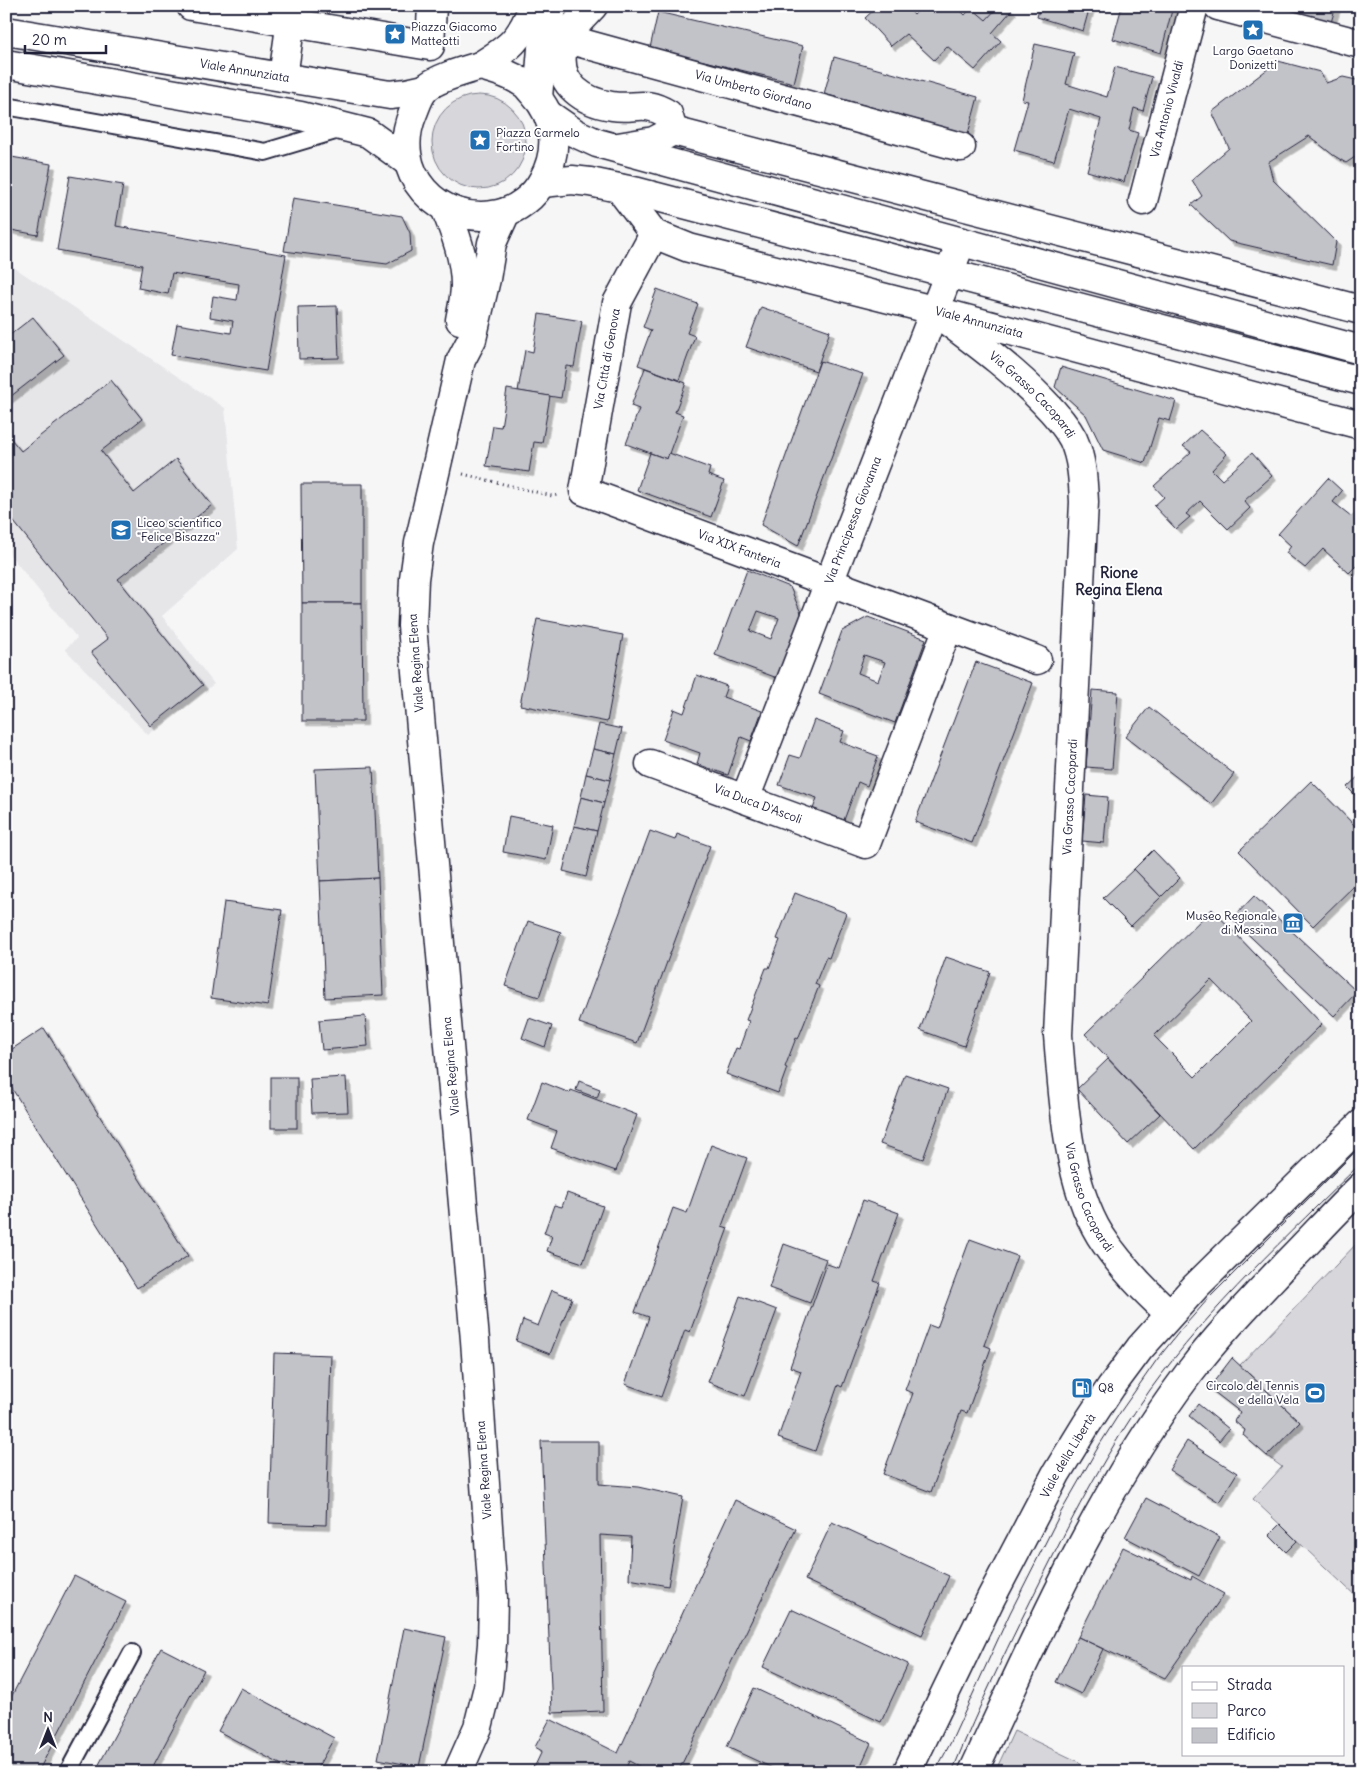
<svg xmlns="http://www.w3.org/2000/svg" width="1367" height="1778" font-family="Delius,sans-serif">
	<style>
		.built { fill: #e6e6e9 }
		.green { fill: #d7d7db; stroke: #7c7c8b }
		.building { fill: #c2c2c9; stroke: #22223b; fill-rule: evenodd; filter: url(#shadow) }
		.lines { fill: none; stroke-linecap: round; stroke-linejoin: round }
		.lane-casing { stroke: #22223b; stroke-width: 20 }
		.street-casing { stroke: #22223b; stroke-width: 31 }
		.secondary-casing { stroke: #22223b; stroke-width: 31 }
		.primary-casing { stroke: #22223b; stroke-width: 31 }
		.path { stroke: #22223b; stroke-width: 3; stroke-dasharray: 1 4; stroke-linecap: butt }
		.lane { stroke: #fff; stroke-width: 16 }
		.street { stroke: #fff; stroke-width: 28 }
		.secondary { stroke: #fff; stroke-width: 28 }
		.primary { stroke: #fff; stroke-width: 28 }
		.tram { stroke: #22223b; stroke-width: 1 }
		.labels { text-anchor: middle; stroke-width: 4; stroke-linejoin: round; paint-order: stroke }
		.poi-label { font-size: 12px; fill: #22223b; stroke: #fff; text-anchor: start }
		.street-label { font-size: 12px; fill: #22223b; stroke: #fff }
		.quarter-label { font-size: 15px; font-weight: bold; fill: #22223b; stroke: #fff }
	</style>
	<defs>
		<filter id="shadow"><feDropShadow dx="4.5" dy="4.5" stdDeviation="0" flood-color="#0004"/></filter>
	</defs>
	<rect width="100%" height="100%" fill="#f6f6f7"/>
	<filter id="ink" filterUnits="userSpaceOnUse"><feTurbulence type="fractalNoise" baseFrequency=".02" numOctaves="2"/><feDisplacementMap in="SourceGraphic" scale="10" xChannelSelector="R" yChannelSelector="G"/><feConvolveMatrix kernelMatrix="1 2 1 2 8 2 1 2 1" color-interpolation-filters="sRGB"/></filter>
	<g filter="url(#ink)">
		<path class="built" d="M6 262 225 408 238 549 162 616 214 684 148 735 65 649 77 638 6 550Z"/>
		<g class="green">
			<circle cx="479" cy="142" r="47"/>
			<path d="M1361 1239V1601L1253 1499 1282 1467 1267 1456 1300 1422 1240 1365Z"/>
			<path d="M1014 1731 1077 1761 1089 1772H995Z"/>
		</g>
		<g class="building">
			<path d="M878 6H906L914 15 923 6H956L965 15 973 6H1007L1012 10 992 33 1001 41 975 70 947 46 934 60 906 34 891 46 865 18Z"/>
			<path d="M976 6H997L998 7 986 20 973 9Z"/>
			<path d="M1040 6H1090L1083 31 1037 17Z"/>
			<path d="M1122 6H1173L1161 53 1113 39Z"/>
			<path d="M1277 6H1336L1328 32 1275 13Z"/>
			<path d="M1347 6H1361V10Z"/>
			<path d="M658 12 803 46 794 83 650 48Z"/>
			<path d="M1035 44 1074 53 1066 84 1107 97 1115 67 1152 77 1143 111 1134 108 1129 130 1138 133 1124 182 1087 171 1101 119 1069 109 1054 161 1014 150 1028 101 1022 100Z"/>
			<path d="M834 57 978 97 968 134 824 94Z"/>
			<path d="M1278 61 1320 72 1326 83 1343 77 1361 81V164L1355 157 1346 163 1333 155 1309 136 1268 162 1273 180 1336 242 1332 265 1229 241 1191 205 1202 196 1192 180 1229 148 1212 112Z"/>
			<path d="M6 156 51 164 38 235 6 229 9 208H6Z"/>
			<path d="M70 176 123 185 116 226 286 255 266 371 171 355 177 324 231 333 233 321 210 317 213 296 237 300 239 284 172 273 168 294 138 288 142 265 57 250Z"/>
			<path d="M293 198 402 216 410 233 411 251 387 264 284 251Z"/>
			<path d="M657 289 698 304 687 333 695 336 679 380 638 365 651 330 643 327Z"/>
			<path d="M337 306 339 358 299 359 298 307Z"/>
			<path d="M761 307 830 331 816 371 746 347Z"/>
			<path d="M539 314 582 321 574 367 566 366 561 398 518 391 525 350 533 352Z"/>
			<path d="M33 317 64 355 6 400V338Z"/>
			<path d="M820 361 863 374 798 546 761 525Z"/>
			<path d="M1061 367 1176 401 1170 421 1159 418 1145 463 1103 450 1086 415 1055 387Z"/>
			<path d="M645 368 686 383 675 412 683 415 667 459 626 444 639 409 631 406Z"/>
			<path d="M111 380 142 419 101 451 134 493 176 459 212 505 118 579 203 685 151 726 91 652 108 639 6 512V433L21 451Z"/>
			<path d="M507 389 550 396 542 443 534 442 529 472 486 466 493 426 501 427Z"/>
			<path d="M1200 430 1227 454 1212 470 1222 480 1252 453 1272 476 1244 501 1250 508 1228 529 1200 501 1186 514 1190 517 1176 529 1154 506 1164 497 1154 486 1191 452 1183 446Z"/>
			<path d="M650 453 667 459 669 453 710 468 708 475 724 481 711 517 637 490Z"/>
			<path d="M1328 478 1342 491 1333 502 1351 516 1361 506V561L1349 573 1323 549 1305 568 1286 553 1291 546 1278 534Z"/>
			<path d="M301 484H362V603H302Z"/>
			<path d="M747 570 790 587 803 618 780 679 715 655ZM758 611 779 618 771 639 750 631Z"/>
			<path d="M302 603H362L363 721H302Z"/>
			<path d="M868 617 926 639 895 723 819 694 842 631ZM864 655 885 662 878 681 858 673Z"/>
			<path d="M537 619 623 635 607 722 520 705Z"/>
			<path d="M976 662 1033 683 972 843 915 822Z"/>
			<path d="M697 675 727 686 723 697 762 711 751 741 741 737 728 775 697 764 700 753 663 740 674 709 684 713Z"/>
			<path d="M1092 690 1118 692 1112 769 1086 767Z"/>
			<path d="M1149 707 1234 774 1211 804 1125 737Z"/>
			<path d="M814 720 844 731 840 742 878 756 867 786 858 782 844 820 813 809 817 798 779 785 790 755 800 758Z"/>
			<path d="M599 724 622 729 616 754 593 749Z"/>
			<path d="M593 749 616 754 610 780 586 774Z"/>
			<path d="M373 767 378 878 320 881 315 769Z"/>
			<path d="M586 774 610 780 604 803 581 797Z"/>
			<path d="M1361 774V801L1347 787Z"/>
			<path d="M1311 781 1361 832V879L1313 926 1239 851Z"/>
			<path d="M1086 795 1108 797 1104 843 1082 841Z"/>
			<path d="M581 797 604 803 597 831 574 826Z"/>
			<path d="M509 816 553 825 546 860 503 852Z"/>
			<path d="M574 826 597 831 586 877 563 871Z"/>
			<path d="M650 831 675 840 677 834 710 846 637 1043 579 1023Z"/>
			<path d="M1153 850 1180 878 1161 897 1134 869Z"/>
			<path d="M1134 869 1161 897 1131 926 1103 898Z"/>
			<path d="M378 878 383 995 325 998 320 881Z"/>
			<path d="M795 893 846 913 829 958 826 957 815 984 819 986 798 1039 796 1038 785 1067 787 1068 778 1093 726 1074 736 1048 739 1049 749 1021 746 1020 766 968H769L780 940 777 939Z"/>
			<path d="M1254 896 1357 992 1334 1016 1232 919Z"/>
			<path d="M224 902 282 910 268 1006 211 998Z"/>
			<path d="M1212 909 1322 1024 1194 1149 1085 1034ZM1211 980 1251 1021 1195 1077 1154 1036Z"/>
			<path d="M528 921 561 932 539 997 505 986Z"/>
			<path d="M946 957 990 972 964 1046 920 1030Z"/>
			<path d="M365 1016 368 1046 322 1050 319 1020Z"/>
			<path d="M529 1018 552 1026 545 1047 522 1038Z"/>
			<path d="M44 1028 188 1256 137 1288 6 1079V1053Z"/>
			<path d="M1108 1059 1160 1114 1128 1144 1077 1089Z"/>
			<path d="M905 1074 948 1089 923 1159 880 1144Z"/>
			<rect x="271" y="1077" width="26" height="51"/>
			<path d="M346 1077 348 1112 312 1113 310 1079Z"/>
			<path d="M579 1081 600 1089 597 1098 576 1090Z"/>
			<path d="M542 1082 570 1093 571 1090 637 1115 616 1171 551 1148 557 1131 528 1120Z"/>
			<path d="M711 1145 747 1158 722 1226 728 1228 690 1332 685 1330 661 1397 625 1384 649 1317 635 1312 673 1208 687 1213Z"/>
			<path d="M567 1193 603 1206 583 1263 547 1251 552 1236 544 1233 554 1205 562 1207Z"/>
			<path d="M863 1200 899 1213 874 1281 880 1283 842 1387 838 1385 815 1451 778 1438 801 1371 790 1367 827 1264 839 1268Z"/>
			<path d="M970 1239 1017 1256 984 1345 991 1348 967 1413 961 1411 931 1492 883 1474 913 1393 905 1390 929 1325 937 1328Z"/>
			<path d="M784 1244 826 1259 810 1303 769 1288Z"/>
			<path d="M552 1290 572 1298 550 1354 516 1341 523 1320 538 1326Z"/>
			<path d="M740 1296 777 1310 745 1396 708 1382Z"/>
			<path d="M274 1353 331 1355 326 1525 269 1523Z"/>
			<path d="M1232 1358 1300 1422 1267 1456 1243 1435 1245 1430 1234 1421 1240 1412 1209 1388Z"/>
			<path d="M1198 1404 1229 1429 1219 1441 1189 1416Z"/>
			<path d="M541 1441H599V1484L638 1487 683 1497 668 1586 629 1579 631 1537 600 1535 603 1711 552 1713Z"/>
			<path d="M1187 1441 1237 1473 1219 1502 1169 1470Z"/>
			<path d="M1146 1498 1220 1537 1199 1576 1125 1537Z"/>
			<path d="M735 1500 796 1529 678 1772H650L629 1761 624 1772H532L542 1751 535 1747 550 1719 618 1753Z"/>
			<path d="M832 1522 949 1576 922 1635 805 1580Z"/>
			<path d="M1280 1524 1297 1541 1286 1552 1269 1535Z"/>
			<path d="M1123 1547 1191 1580 1192 1576 1224 1594 1165 1678 1078 1637Z"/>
			<path d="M74 1576 126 1602 38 1772H6V1707Z"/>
			<path d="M791 1609 908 1664 881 1722 763 1667Z"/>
			<path d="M404 1628 446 1637 419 1767 378 1759Z"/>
			<path d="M1078 1637 1103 1649 1081 1694 1056 1682Z"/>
			<path d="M161 1648 204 1670 150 1772H95Z"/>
			<path d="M241 1688 334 1738 315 1772H295L218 1731Z"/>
			<path d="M754 1688 871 1743 858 1772H781L727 1747Z"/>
			<path d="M717 1767 727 1772H715Z"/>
		</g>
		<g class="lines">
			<g class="lane-casing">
				<g id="lane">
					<path d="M6 106 265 152 342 129"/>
					<path d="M68 1772 132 1653"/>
				</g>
			</g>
			<g class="street-casing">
				<g id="street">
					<path d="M191 6 430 46 432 6"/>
					<path d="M593 6C586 14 569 30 565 39 563 43 563 50 562 54 558 85 584 102 612 106 636 110 643 99 668 114L673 131"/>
					<path d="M1218 6 1361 44"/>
					<path id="s1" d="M545 33 961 147"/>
					<path d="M283 77 293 6"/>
					<path d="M618 147 654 141 673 131 1361 310"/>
					<path id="s2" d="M619 188 654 234 689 248 933 310 1361 425"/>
					<path id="s3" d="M1143 201 1194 6"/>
					<path id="s4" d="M654 234 617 303 584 491 1037 660"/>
					<path id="s5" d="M933 310C971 339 1009 366 1042 400 1054 412 1065 424 1073 439 1082 459 1083 480 1084 502L1058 1035C1063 1096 1067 1182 1100 1235 1119 1265 1144 1290 1170 1314"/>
					<path id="s6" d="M650 764 866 844 948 627"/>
					<path id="s7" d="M745 799 961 242"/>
				</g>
			</g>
			<g class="secondary-casing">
				<g id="secondary">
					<path id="s8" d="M6 31 390 95 407 93 425 89"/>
					<path d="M6 64 301 116 368 133 408 162"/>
					<path d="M445 208C455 232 465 259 465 285 465 297 462 309 460 320"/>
					<path d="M458 1772 478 1727 488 1687 492 1644 493 1598 475 1340 412 626 414 579 419 543 461 360 472 339 486 279 492 243 506 212"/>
				</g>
			</g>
			<g class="primary-casing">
				<g id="primary">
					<path d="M480 66C495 70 510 74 523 83 527 85 530 90 533 93 557 118 559 151 543 180 535 196 517 210 499 214 438 227 388 172 413 113 416 106 419 95 425 89 434 79 466 70 480 66Z"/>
					<path d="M480 66C509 48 521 40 533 6"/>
					<path d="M538 98 542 48 553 6"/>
					<path d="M549 115 575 133 597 143 1361 350"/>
					<path d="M542 183 572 180 590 182 638 192 1361 381"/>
					<path id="s9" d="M907 1772 991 1598 1056 1474 1086 1425 1111 1387 1140 1348 1196 1286 1361 1124"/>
					<path d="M973 1772C1037 1635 1098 1494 1189 1373 1218 1335 1251 1301 1284 1266 1310 1240 1334 1213 1361 1187"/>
				</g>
			</g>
			<path class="path" d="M463 474 552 496 559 495"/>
			<use href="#lane" class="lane"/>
			<use href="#street" class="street"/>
			<use href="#secondary" class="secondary"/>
			<use href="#primary" class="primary"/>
			<g class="tram">
				<path d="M935 1772 951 1742 1010 1613 1061 1512 1100 1444 1121 1411 1156 1361 1179 1332 1209 1298 1361 1146"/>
				<path d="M952 1772C979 1705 1011 1640 1043 1576 1075 1512 1108 1449 1150 1390 1210 1307 1288 1235 1361 1163"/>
			</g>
		</g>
	</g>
	<defs>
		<g id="sight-square" transform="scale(1.125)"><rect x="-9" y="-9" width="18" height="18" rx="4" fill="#1f6fb2" stroke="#fff"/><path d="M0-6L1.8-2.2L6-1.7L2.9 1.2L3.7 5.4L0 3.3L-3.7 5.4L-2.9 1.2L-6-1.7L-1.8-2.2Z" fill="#fff"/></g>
		<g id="school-square" transform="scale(1.125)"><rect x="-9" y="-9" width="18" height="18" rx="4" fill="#1f6fb2" stroke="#fff"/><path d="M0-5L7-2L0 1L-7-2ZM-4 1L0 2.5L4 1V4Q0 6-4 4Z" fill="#fff"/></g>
		<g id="museum-square" transform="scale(1.125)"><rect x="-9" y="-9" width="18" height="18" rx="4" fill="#1f6fb2" stroke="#fff"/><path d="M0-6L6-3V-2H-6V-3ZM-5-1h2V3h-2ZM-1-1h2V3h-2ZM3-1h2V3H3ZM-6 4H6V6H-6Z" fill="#fff"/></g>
		<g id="fuel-square" transform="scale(1.125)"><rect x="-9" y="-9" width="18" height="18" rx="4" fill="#1f6fb2" stroke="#fff"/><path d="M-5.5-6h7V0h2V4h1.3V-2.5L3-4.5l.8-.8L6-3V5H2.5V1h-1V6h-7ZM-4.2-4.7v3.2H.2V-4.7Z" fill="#fff"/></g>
		<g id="stadium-square" transform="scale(1.125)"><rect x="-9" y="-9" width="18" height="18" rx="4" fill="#1f6fb2" stroke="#fff"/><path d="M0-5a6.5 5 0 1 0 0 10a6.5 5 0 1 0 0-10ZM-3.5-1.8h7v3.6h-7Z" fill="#fff"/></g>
	</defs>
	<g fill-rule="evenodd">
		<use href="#sight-square" x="1253" y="30"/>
		<use href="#sight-square" x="395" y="34"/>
		<use href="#sight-square" x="480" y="140"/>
		<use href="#school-square" x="121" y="530"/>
		<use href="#museum-square" x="1293" y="923"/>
		<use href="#fuel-square" x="1082" y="1388"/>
		<use href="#stadium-square" x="1315" y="1393"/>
	</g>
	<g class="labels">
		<g class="poi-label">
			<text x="411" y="31">Piazza Giacomo<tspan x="411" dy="14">Matteotti</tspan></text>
			<text x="1253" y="55" text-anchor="middle">Largo Gaetano<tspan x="1253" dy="14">Donizetti</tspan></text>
			<text x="496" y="137">Piazza Carmelo<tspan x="496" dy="14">Fortino</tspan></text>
			<text x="137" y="527">Liceo scientifico<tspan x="137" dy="14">"Felice Bisazza"</tspan></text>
			<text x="1277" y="920" text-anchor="end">Museo Regionale<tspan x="1277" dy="14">di Messina</tspan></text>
			<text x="1299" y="1390" text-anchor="end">Circolo del Tennis<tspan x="1299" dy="14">e della Vela</tspan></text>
			<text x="1098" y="1392">Q8</text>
		</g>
		<g class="street-label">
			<text dy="4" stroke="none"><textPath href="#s8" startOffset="242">Viale Annunziata</textPath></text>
			<text dy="4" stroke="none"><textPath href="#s1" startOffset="216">Via Umberto Giordano</textPath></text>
			<text dy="4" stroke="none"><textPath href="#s3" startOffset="95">Via Antonio Vivaldi</textPath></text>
			<text dy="4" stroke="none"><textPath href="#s2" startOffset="395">Viale Annunziata</textPath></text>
			<text transform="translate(607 359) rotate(-80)" y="4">Via Città di Genova</text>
			<text dy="4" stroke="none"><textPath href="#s5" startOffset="131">Via Grasso Cacopardi</textPath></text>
			<text dy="4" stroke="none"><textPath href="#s7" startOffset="299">Via Principessa Giovanna</textPath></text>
			<text dy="4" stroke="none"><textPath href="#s4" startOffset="435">Via XIX Fanteria</textPath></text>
			<text transform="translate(416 663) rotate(-94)" y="4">Viale Regina Elena</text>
			<text transform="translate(1070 797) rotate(-87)" y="4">Via Grasso Cacopardi</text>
			<text dy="4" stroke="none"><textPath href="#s6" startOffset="115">Via Duca D'Ascoli</textPath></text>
			<text transform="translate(451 1066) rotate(-95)" y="4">Viale Regina Elena</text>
			<text dy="4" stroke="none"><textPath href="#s5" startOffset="956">Via Grasso Cacopardi</textPath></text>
			<text dy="4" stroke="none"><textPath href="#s9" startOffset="355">Viale della Libertà</textPath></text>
			<text transform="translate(484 1470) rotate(-94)" y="4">Viale Regina Elena</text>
		</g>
		<g class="quarter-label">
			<text x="1119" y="578">Rione<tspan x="1119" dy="17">Regina Elena</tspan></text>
		</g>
	</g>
	<rect width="1367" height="1778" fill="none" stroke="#fff" stroke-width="25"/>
	<rect x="12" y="12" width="1342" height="1753" fill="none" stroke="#22223b" stroke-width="2" filter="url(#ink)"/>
	<rect x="1182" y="1666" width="162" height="90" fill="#ffffff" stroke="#a7a7b1"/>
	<rect x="1192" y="1682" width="25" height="8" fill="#ffffff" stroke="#a7a7b1"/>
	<text x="1227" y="1690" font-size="15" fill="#22223b">Strada</text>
	<rect x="1192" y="1703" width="25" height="15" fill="#d7d7db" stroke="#a7a7b1"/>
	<text x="1227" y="1716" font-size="15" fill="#22223b">Parco</text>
	<rect x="1192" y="1728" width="25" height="15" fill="#c2c2c9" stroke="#a7a7b1"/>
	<text x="1227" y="1740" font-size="15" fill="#22223b">Edificio</text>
	<g transform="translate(48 1730)" stroke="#ffffff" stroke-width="4" paint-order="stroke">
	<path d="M0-4L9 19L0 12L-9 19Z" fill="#22223b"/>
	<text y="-8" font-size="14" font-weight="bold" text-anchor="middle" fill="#22223b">N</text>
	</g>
	<path d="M25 45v8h81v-8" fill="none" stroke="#22223b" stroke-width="2.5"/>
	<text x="32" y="45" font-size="15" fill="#22223b" stroke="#ffffff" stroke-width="4" paint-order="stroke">20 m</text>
</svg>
